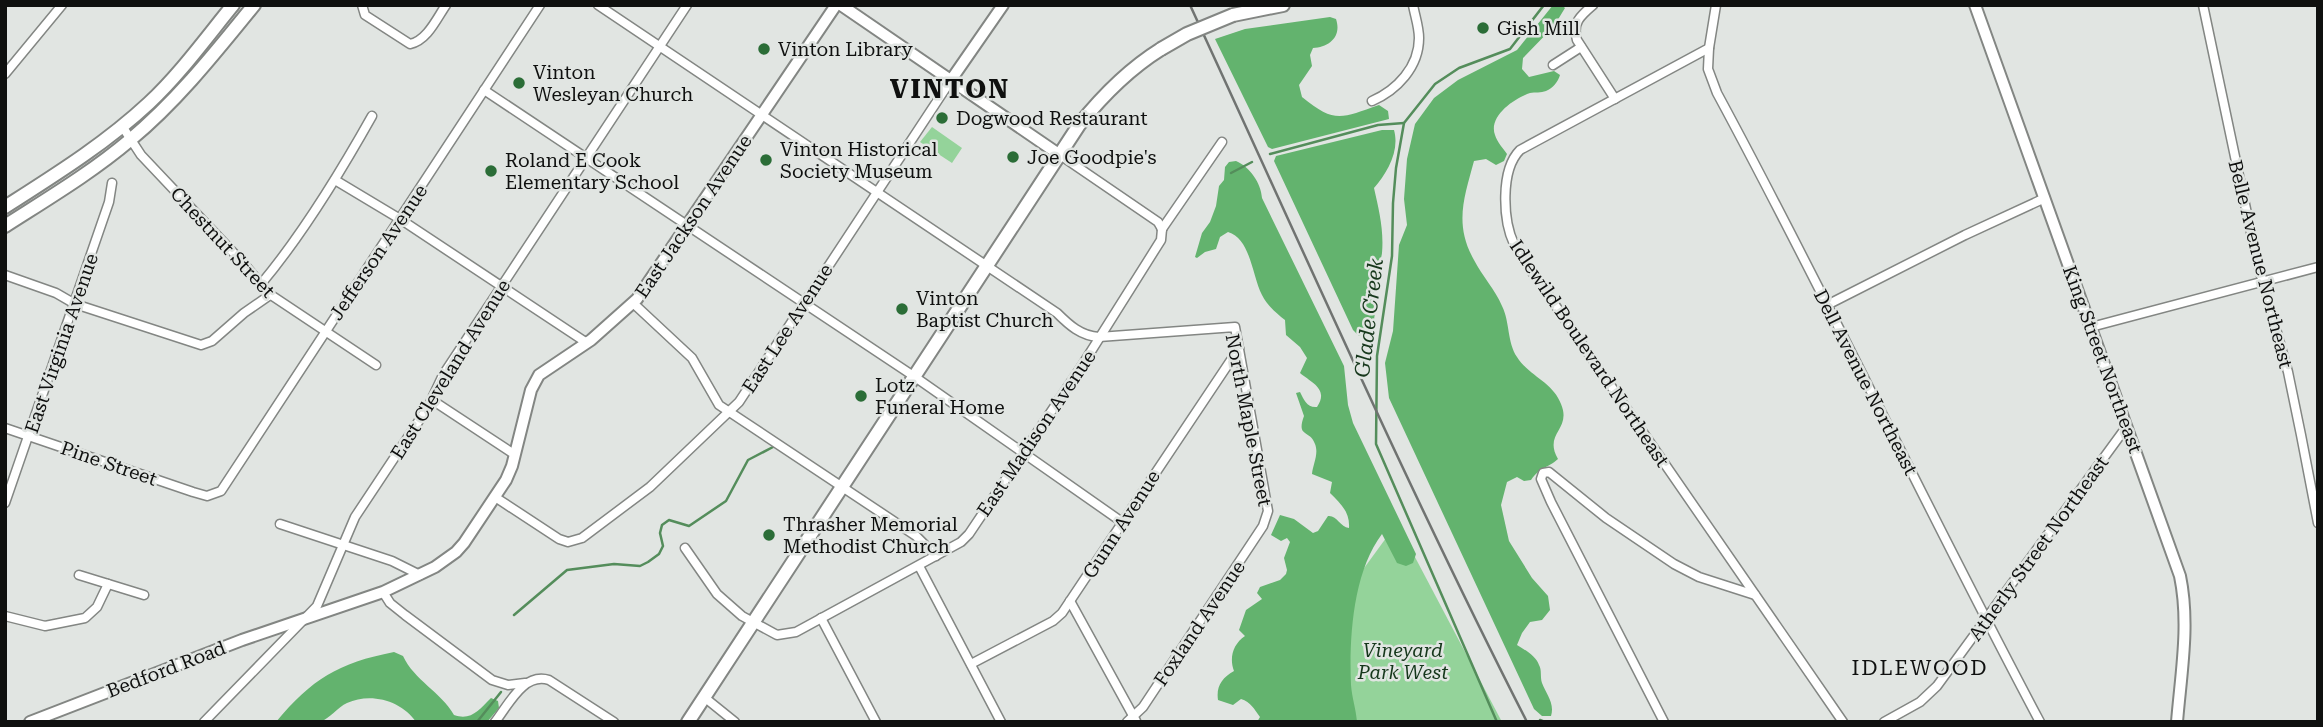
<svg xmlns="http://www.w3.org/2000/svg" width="2323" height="727" font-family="'Roboto Serif',serif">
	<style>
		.green { fill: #94d39a }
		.forest { fill: #63b36e }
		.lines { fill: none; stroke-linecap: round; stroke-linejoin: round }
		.stream { stroke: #548d5b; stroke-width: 2.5 }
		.street-casing { stroke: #838683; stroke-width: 11 }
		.secondary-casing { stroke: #838683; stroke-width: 14 }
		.primary-casing { stroke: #838683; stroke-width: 16 }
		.street { stroke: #fff; stroke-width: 8 }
		.secondary { stroke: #fff; stroke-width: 10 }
		.primary { stroke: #fff; stroke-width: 12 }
		.rail { stroke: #707371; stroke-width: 2.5 }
		.primary-bridge-casing { stroke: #838683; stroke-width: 16; stroke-linecap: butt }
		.primary-bridge { stroke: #fff; stroke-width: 12 }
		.poi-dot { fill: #2b6d37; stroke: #e1e5e2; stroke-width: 2.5 }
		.labels { text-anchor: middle; stroke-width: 5; stroke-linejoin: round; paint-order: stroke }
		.poi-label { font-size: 19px; fill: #0f100f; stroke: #e1e5e2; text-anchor: start }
		.street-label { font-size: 19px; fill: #0f100f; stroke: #e1e5e2 }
		.park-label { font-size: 19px; font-style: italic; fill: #15371b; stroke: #e1e5e2 }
		.water-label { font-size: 21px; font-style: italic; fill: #17381c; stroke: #e1e5e2 }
		.neighbourhood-label { font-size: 21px; letter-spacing: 2px; fill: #0f100f; stroke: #e1e5e2 }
		.district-label { font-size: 26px; font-weight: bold; letter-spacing: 2px; fill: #0f100f; stroke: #e1e5e2 }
	</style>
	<rect width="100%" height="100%" fill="#e1e5e2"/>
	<g class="green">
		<path d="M932 127 962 148 952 163 920 142Z"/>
		<path d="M1397 523 1502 722H1339L1351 586Z"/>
	</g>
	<g class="forest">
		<path d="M1553 5H1562L1565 8 1554 26 1523 58 1522 69 1529 77 1554 71 1560 75C1558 82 1553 88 1546 91 1541 93 1535 92 1530 93 1515 98 1488 116 1495 135 1497 142 1503 148 1507 154L1504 161 1496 165 1486 159 1474 161C1464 198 1454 224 1474 260 1482 276 1495 289 1502 306 1510 322 1507 342 1517 357 1529 376 1553 382 1561 404 1572 430 1543 433 1558 459 1548 468 1540 467 1531 480L1524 481 1517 477 1507 482 1501 505 1509 541 1532 578 1548 596 1550 610 1542 620 1530 622 1522 633 1517 645C1525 650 1536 656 1539 665 1542 670 1540 677 1542 683 1546 694 1555 703 1551 716H1542L1534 709 1389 398 1385 363 1393 331 1399 245 1407 225 1404 199 1407 159 1415 124 1434 98 1458 80 1517 50Z"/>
		<path d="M1330 17 1336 19C1342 37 1329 47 1313 48L1310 55 1312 66 1299 85 1302 97C1335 124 1341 118 1379 105L1388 111 1389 119 1272 149 1268 147 1215 39 1245 29Z"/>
		<path d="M1382 130H1394C1400 151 1387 173 1374 188 1379 210 1384 230 1382 253 1381 262 1375 270 1374 278 1370 298 1385 327 1359 336L1353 330 1274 161 1276 156Z"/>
		<path d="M1236 161C1250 167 1261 183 1262 198L1344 366 1348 405 1353 423 1416 554 1413 563 1406 566 1397 563 1382 534C1353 572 1349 638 1351 685 1352 698 1356 709 1357 722H1257L1260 717C1254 709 1251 702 1241 699L1233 705 1218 700C1216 686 1222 678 1234 671 1229 658 1233 644 1245 636L1239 630 1246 610 1262 599 1257 593 1260 587 1280 580 1286 574 1287 570 1284 558 1290 542 1287 538 1281 541 1271 535 1280 515 1294 519 1313 533 1318 531 1328 516C1337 515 1340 527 1349 528 1350 512 1341 504 1330 493L1332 482 1312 474C1313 464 1319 454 1315 444 1310 429 1296 438 1304 416L1296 393 1300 392C1304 400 1307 408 1317 407 1329 389 1312 383 1300 373L1307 358 1300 347 1286 335 1285 320C1276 313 1267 305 1262 295 1252 276 1251 239 1228 232L1220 237 1216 249 1205 252 1197 258 1195 257 1202 233 1210 222 1216 206 1219 186 1224 180 1225 167 1229 162Z"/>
		<path d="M394 652 403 656C414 680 441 692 454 715 471 721 479 710 491 698L498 701 499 708 487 722H416C402 701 371 692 347 703 338 707 329 719 320 722 310 725 287 722 276 722 312 679 338 663 394 652Z"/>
	</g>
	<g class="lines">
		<g class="stream">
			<path d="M1270 154 1378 125 1404 123"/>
			<path d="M1231 173 1252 162"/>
			<path d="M514 615 567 570 614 564 640 566 648 562 659 554 663 546 660 533 662 525 669 520 689 526 726 501 748 460 773 447"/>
			<path d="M1540 720 1545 722"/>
			<path d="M477 722 501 692"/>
			<path d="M1497 722 1376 444 1377 356 1392 256 1393 203 1396 168 1404 123 1435 84 1459 68 1510 49 1544 5"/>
		</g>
		<g class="street-casing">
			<g id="street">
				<path d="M362 5 365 15 410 44C427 41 437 18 446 5"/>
				<path d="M598 5 1057 313C1069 325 1081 336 1099 337L1235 327 1268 511 1263 526 1143 707 1127 722"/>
				<path d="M1593 5C1580 16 1572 23 1577 40L1615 99"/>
				<path d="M1716 5 1709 48 1520 150C1500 170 1503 221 1514 244 1520 256 1528 266 1535 276L1843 722"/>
				<path d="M2203 5 2257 261 2288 372 2301 435 2318 523"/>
				<path d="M1709 48 1708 69 1717 93C1829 300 1929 514 2040 722"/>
				<path d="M1553 65 1581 47"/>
				<path d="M5 74 62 5"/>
				<path d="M484 90 915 377 1122 522"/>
				<path d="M1372 101C1397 90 1419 67 1419 38 1419 27 1415 16 1413 5"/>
				<path d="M122 126 141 155 245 265 268 293 376 365"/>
				<path d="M1060 155 1158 222 1162 229"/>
				<path d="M335 180 400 219 587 343"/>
				<path d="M1162 229 1222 142"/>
				<path d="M5 275 56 293 75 304 201 345 212 341 244 313 270 295"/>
				<path d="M261 284C303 234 340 173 372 116"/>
				<path d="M633 303 692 358 719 405 916 536 936 556"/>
				<path d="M1827 305 1965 235 2045 198"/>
				<path d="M2091 327 2318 267"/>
				<path d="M432 400 514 454"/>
				<path d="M5 428 193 492 207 496 221 491 540 5"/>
				<path d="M495 497 559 539 568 542 582 538 650 487 739 402 951 80"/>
				<path d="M5 503 109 202 112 183"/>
				<path d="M280 524 392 561 420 575"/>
				<path d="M685 548 717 594 742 616 777 635 796 632 961 542 969 534 1083 364 1161 240 1162 229"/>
				<path d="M919 566 1001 722"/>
				<path d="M79 575 144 595"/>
				<path d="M383 592 390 603 405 615 492 680 508 685 525 683"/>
				<path d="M1070 601 1136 721"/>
				<path d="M5 616 45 626 85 618 97 607 108 584"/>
				<path d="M821 618 876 722"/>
				<path d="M971 664 1053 621 1062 613 1239 348"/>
				<path d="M704 697 735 722"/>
				<path d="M204 722 317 606 355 517 428 407 443 375 687 5"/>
				<path d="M495 722C509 704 524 672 549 680L614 722"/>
				<path d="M1664 722 1551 502 1541 479 1543 473 1549 472 1606 518 1674 564 1699 577 1755 595"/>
				<path d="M1884 722 1920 702 1937 686 2127 426"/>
			</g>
		</g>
		<g class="secondary-casing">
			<g id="secondary">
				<path d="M841 5 1060 155"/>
				<path d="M1975 5 2180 576C2190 624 2181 673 2177 722"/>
				<path d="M951 80 1003 5"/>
				<path d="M30 722 242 640 383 592 435 567 456 552 464 543 506 480 512 466 531 390 539 375 591 340 637 299 836 5"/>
			</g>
		</g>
		<g class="primary-casing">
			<g id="primary">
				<path d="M1233 15 1283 5"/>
				<path d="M5 207C55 175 105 144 149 103 180 74 206 38 233 5"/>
				<path d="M5 226C47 199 91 173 130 140 177 101 215 53 254 5"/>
				<path d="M688 722 1079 125C1103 95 1129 69 1161 49"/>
			</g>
		</g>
		<use href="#street" class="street"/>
		<use href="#secondary" class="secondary"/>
		<use href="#primary" class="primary"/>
		<path class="rail" d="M1190 5C1301 245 1407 487 1527 722"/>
		<g class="primary-bridge-casing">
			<path id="primary-bridge" d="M1161 49 1187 34 1233 15"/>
		</g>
		<use href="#primary-bridge" class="primary-bridge"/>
	</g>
	<g class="poi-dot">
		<circle cx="1483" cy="28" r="7"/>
		<circle cx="764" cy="49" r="7"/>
		<circle cx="519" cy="83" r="7"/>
		<circle cx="942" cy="118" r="7"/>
		<circle cx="1013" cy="157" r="7"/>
		<circle cx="766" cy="160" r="7"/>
		<circle cx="491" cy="171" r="7"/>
		<circle cx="902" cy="309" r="7"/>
		<circle cx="861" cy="396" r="7"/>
		<circle cx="769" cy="535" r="7"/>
	</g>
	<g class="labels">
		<g class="poi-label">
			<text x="1497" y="35">Gish Mill</text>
			<text x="778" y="56">Vinton Library</text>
			<text x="533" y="79">Vinton<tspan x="533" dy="22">Wesleyan Church</tspan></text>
			<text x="956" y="125">Dogwood Restaurant</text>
			<text x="780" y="156">Vinton Historical<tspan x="780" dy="22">Society Museum</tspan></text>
			<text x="1027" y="164">Joe Goodpie's</text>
			<text x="505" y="167">Roland E Cook<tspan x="505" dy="22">Elementary School</tspan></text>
			<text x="916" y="305">Vinton<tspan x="916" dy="22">Baptist Church</tspan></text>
			<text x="875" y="392">Lotz<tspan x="875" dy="22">Funeral Home</tspan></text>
			<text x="783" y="531">Thrasher Memorial<tspan x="783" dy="22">Methodist Church</tspan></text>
		</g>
		<g class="street-label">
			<text transform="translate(693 216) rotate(-56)" y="7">East Jackson Avenue</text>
			<text transform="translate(223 242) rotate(47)" y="7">Chestnut Street</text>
			<text transform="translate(378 252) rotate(-56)" y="7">Jefferson Avenue</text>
			<text transform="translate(2261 264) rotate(76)" y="7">Belle Avenue Northeast</text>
			<text transform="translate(787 328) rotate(-57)" y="7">East Lee Avenue</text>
			<text transform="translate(61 343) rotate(-71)" y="7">East Virginia Avenue</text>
			<text transform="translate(1590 353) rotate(56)" y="7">Idlewild Boulevard Northeast</text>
			<text transform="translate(2103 359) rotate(70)" y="7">King Street Northeast</text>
			<text transform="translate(450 369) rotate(-58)" y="7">East Cleveland Avenue</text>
			<text transform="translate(1866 382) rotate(63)" y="7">Dell Avenue Northeast</text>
			<text transform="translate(1249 420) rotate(79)" y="7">North Maple Street</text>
			<text transform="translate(1036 433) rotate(-56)" y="7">East Madison Avenue</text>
			<text transform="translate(109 463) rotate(19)" y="7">Pine Street</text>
			<text transform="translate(1121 524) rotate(-57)" y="7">Gunn Avenue</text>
			<text transform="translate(2038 548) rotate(-54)" y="7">Atherly Street Northeast</text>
			<text transform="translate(1199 623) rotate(-56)" y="7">Foxland Avenue</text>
			<text transform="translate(166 669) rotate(-21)" y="7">Bedford Road</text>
		</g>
		<g class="park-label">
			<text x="1403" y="657">Vineyard<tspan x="1403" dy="22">Park West</tspan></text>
		</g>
		<g class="water-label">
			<text transform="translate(1369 318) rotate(-83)" y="7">Glade Creek</text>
		</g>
		<g class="neighbourhood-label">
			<text x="1920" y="675">IDLEWOOD</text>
		</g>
		<g class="district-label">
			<text x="950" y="98">VINTON</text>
		</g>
	</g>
	<rect width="2323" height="727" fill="none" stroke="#0f100f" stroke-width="14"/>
</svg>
